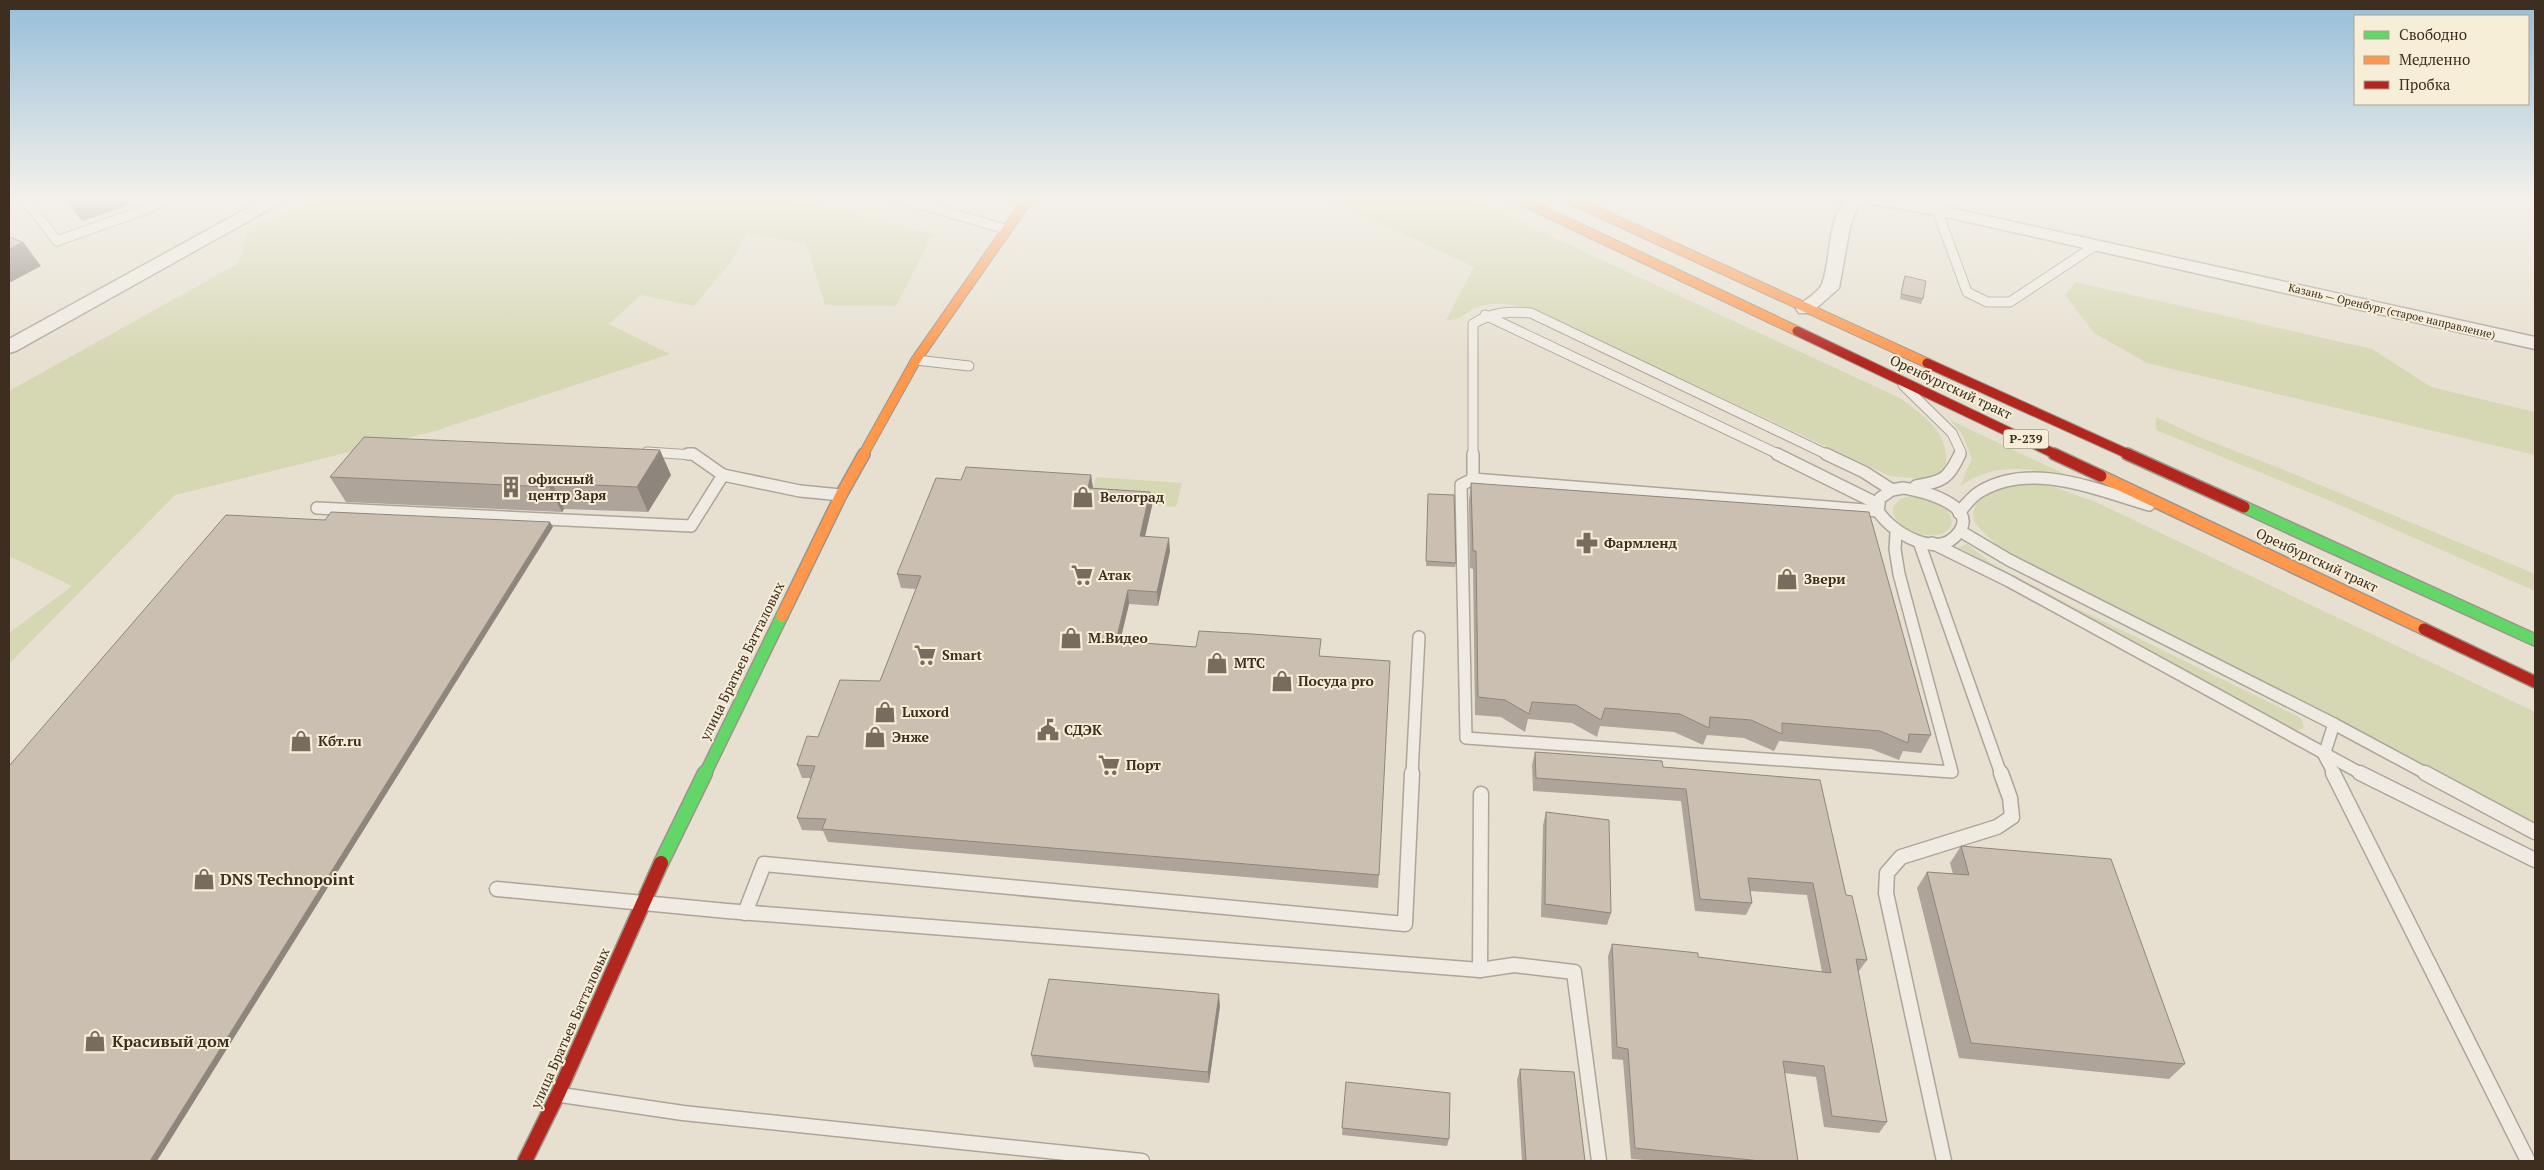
<svg xmlns="http://www.w3.org/2000/svg" width="2544" height="1170" font-family="'PT Serif',serif">
	<style>
		.green { fill: #d6d7b3 }
		.lines { fill: none; stroke-linecap: round; stroke-linejoin: round }
		.lane-far2-casing { stroke: #ada599; stroke-width: 11 }
		.lane-far1-casing { stroke: #ada599; stroke-width: 14 }
		.lane-casing { stroke: #ada599; stroke-width: 17 }
		.street-casing { stroke: #ada599; stroke-width: 3 }
		.fast-far1-casing { stroke: #9c958a; stroke-width: 14 }
		.fast-casing { stroke: #9c958a; stroke-width: 17 }
		.slow-far1-casing { stroke: #9c958a; stroke-width: 11 }
		.slow-casing { stroke: #9c958a; stroke-width: 14 }
		.jam-far2-casing { stroke: #9c958a; stroke-width: 11 }
		.jam-far1-casing { stroke: #9c958a; stroke-width: 14 }
		.jam-casing { stroke: #9c958a; stroke-width: 17 }
		.lane-far2 { stroke: #efebe3; stroke-width: 9 }
		.lane-far1 { stroke: #efebe3; stroke-width: 11 }
		.lane { stroke: #efebe3; stroke-width: 14 }
		.street { fill: #efebe3; fill-rule: evenodd }
		.fast-far1 { stroke: #63d668; stroke-width: 11 }
		.fast { stroke: #63d668; stroke-width: 14 }
		.slow-far1 { stroke: #ff974d; stroke-width: 9 }
		.slow { stroke: #ff974d; stroke-width: 11 }
		.jam-far2 { stroke: #b3261e; stroke-width: 9 }
		.jam-far1 { stroke: #b3261e; stroke-width: 11 }
		.jam { stroke: #b3261e; stroke-width: 14 }
		.wall { fill: #afa499 }
		.shaded-wall { fill: #8e867d }
		.building { fill: #cbbfb2; stroke: #8e867d }
		.labels { text-anchor: middle; stroke-width: 4; stroke-linejoin: round; paint-order: stroke }
		.far-street-label { font-size: 11px; fill: #3d2e20; stroke: #f7eed8 }
		.shield { fill: #f7eed8; stroke: #756857; stroke-width: 1 }
		.shield-label { font-size: 12px; font-weight: bold; fill: #3d2e20 }
		.street-label { font-size: 14px; fill: #3d2e20; stroke: #f7eed8 }
		.poi-label { font-size: 14px; font-weight: bold; fill: #3d2e20; stroke: #f7eed8; text-anchor: start }
		.near-poi-label { font-size: 16px; font-weight: bold; fill: #3d2e20; stroke: #f7eed8; text-anchor: start }
	</style>
	<rect width="100%" height="100%" fill="#e7e0d1"/>
	<g class="green">
		<path d="M324 198H784L933 234 896 306 825 305 806 244 747 234 730 263 694 306 641 295 609 324 670 354 435 431 175 495 9 664V633L72 586 9 556V391L239 263 247 232Z"/>
		<path d="M1327 198H1468L1900 398C1926 417 1952 435 1945 470L1921 479 1890 476 1527 308C1510 304 1492 301 1475 308 1461 314 1466 320 1446 320L1474 267Z"/>
		<path d="M2075 282 2372 349 2431 387 2535 412V455L2147 363 2094 333 2065 295Z"/>
		<path d="M2156 417 2204 439 2282 469 2535 574V591L2328 500 2156 430Z"/>
		<path d="M1950 420 2075 479C2033 469 1998 460 1960 486L1972 459 1962 434Z"/>
		<path d="M1096 477 1182 483 1176 507 1089 501Z"/>
		<path d="M2026 483 2054 487 2096 502 2535 712V826L2301 700 2149 627 2006 553 1981 530 1974 521 1973 513 1976 504 1991 489Z"/>
		<path d="M1910 496C1927 496 1949 503 1952 522 1947 548 1890 532 1893 507L1900 499Z"/>
		<path d="M1967 544 1991 563 2068 604 2297 716 2302 720 2304 728 2295 731 2279 725 2138 644 1958 547Z"/>
	</g>
	<g class="lines">
		<g class="lane-far2-casing">
			<g id="lane-far2">
				<path d="M24 198 57 241 155 206 164 198"/>
				<path d="M899 198 1005 229"/>
				<path d="M1941 198 1937 210 1967 292 1987 302H2010L2096 245"/>
				<path d="M1485 315 1780 455"/>
				<path d="M916 360 969 366"/>
				<path d="M1903 385 1952 433 1961 452 1960 455"/>
				<path d="M647 452 694 455"/>
				<path d="M1473 455V324C1491 312 1510 311 1531 313L1828 455"/>
			</g>
		</g>
		<g class="lane-far1-casing">
			<g id="lane-far1">
				<path d="M688 454H693L723 475"/>
				<path d="M1473 454V479L1878 511"/>
				<path d="M1777 454 1878 504"/>
				<path d="M1826 454 1864 472 1892 490"/>
				<path d="M1473 479 1461 485 1466 738 1952 772 1899 574 1895 549 1896 533"/>
				<path d="M1916 486C1944 481 1948 479 1960 454"/>
				<path d="M1903 488C1920 490 1979 505 1959 532 1939 561 1892 533 1878 511L1880 498 1892 490Z"/>
				<path d="M317 508 691 526 723 475 800 491 841 495"/>
				<path d="M1959 513C1965 505 1972 496 1981 491 2032 461 2097 490 2149 505"/>
				<path d="M1960 531 2009 560 2334 724 2427 774"/>
				<path d="M1919 542 2001 774"/>
				<path d="M1932 543 2009 581 2362 774"/>
				<path d="M1412 774 1419 637"/>
				<path d="M2334 774 2324 755 2334 724"/>
			</g>
		</g>
		<g class="lane-casing">
			<g id="lane">
				<path d="M2333 773 2528 1161"/>
				<path d="M2360 773 2535 860"/>
				<path d="M2425 773 2535 832"/>
				<path d="M497 889 727 911 1480 970 1481 794"/>
				<path d="M745 913 764 864 1405 924 1412 773"/>
				<path d="M1480 970 1514 965 1574 972 1599 1161"/>
				<path d="M561 1095 683 1113 1142 1161"/>
				<path d="M1944 1161 1886 893 1887 873 1901 857 1997 827 2012 817 2010 798 2001 773"/>
			</g>
		</g>
		<g class="street-casing">
			<g id="street">
				<path d="M266 198H286L284 201 16 351 9 353V339Z"/>
				<path d="M1848 198H1894L1937 205 2535 337V349L1937 215 1862 202 1857 208 1850 227 1839 288 1811 313H1799L1796 309 1799 305C1805 300 1819 292 1822 284 1832 257 1826 219 1848 198Z"/>
			</g>
		</g>
		<g class="fast-far1-casing">
			<g id="fast-far1">
				<path d="M2244 507 2535 640"/>
				<path d="M705 774 782 616"/>
			</g>
		</g>
		<g class="fast-casing">
			<path id="fast" d="M661 863 705 773"/>
		</g>
		<g class="slow-far1-casing">
			<g id="slow-far1">
				<path d="M1516 198 1797 331"/>
				<path d="M1567 198 1927 363"/>
				<path d="M863 455 916 360 1029 198"/>
			</g>
		</g>
		<g class="slow-casing">
			<g id="slow">
				<path d="M2101 476 2424 629"/>
				<path d="M782 616 841 495 864 454"/>
			</g>
		</g>
		<g class="jam-far2-casing">
			<g id="jam-far2">
				<path d="M1797 331 2057 455"/>
				<path d="M1927 363 2130 455"/>
			</g>
		</g>
		<g class="jam-far1-casing">
			<g id="jam-far1">
				<path d="M2054 454 2101 476"/>
				<path d="M2127 454 2244 507"/>
				<path d="M2424 629 2535 682"/>
			</g>
		</g>
		<g class="jam-casing">
			<path id="jam" d="M525 1161 558 1094 661 863"/>
		</g>
		<use href="#lane-far2" class="lane-far2"/>
		<use href="#lane-far1" class="lane-far1"/>
		<use href="#lane" class="lane"/>
		<use href="#street" class="street"/>
		<use href="#fast-far1" class="fast-far1"/>
		<use href="#fast" class="fast"/>
		<use href="#slow-far1" class="slow-far1"/>
		<use href="#slow" class="slow"/>
		<use href="#jam-far2" class="jam-far2"/>
		<use href="#jam-far1" class="jam-far1"/>
		<use href="#jam" class="jam"/>
	</g>
	<g class="wall">
		<path d="M65 198H125L130 205 82 221Z"/>
		<path d="M1905 276 1923 299 1921 304 1900 299 1903 280Z"/>
		<path d="M671 475 648 512 564 509 562 512 346 502 330 477Z"/>
		<path d="M1091 475 1093 488 1150 492 1152 506 1145 536 1170 551 1158 606 1129 604 1120 641 1320 656 1379 875 1378 888 828 842 823 831 802 830 797 818 811 778H802L797 765 818 737 880 681 916 589 901 588 897 574 961 480Z"/>
		<path d="M1471 483 1931 735 1921 753 1903 751 1899 760 1871 749 1779 741 1774 751 1744 738 1707 735 1703 745 1674 732 1600 726 1597 737 1572 723 1528 719 1525 732 1501 717 1475 715 1473 569 1470 568 1469 501Z"/>
		<path d="M1428 498 1456 563 1455 567 1426 566Z"/>
		<path d="M1535 752 1663 767 1846 895 1867 960 1859 971H1858L1887 1122 1879 1133 1824 1127 1816 1077 1784 1073 1798 1161H1656L1631 1159 1623 1060 1612 1059 1608 956 1612 944 1698 957 1822 972 1807 895 1750 891 1752 903 1746 915 1695 911 1681 801 1533 791 1532 765Z"/>
		<path d="M1546 812 1611 913 1607 925 1541 917 1543 825Z"/>
		<path d="M1961 846 2185 1064 2169 1079 1959 1058 1917 888 1927 872 1953 874 1950 863Z"/>
		<path d="M1220 1006 1209 1083 1034 1067 1031 1055Z"/>
		<path d="M1520 1069 1585 1161H1522L1517 1080Z"/>
		<path d="M1346 1082 1449 1139 1447 1146 1342 1135Z"/>
	</g>
	<g class="shaded-wall">
		<path d="M66 198H125L130 205 82 221Z"/>
		<path d="M23 242 41 266 9 283V249Z"/>
		<path d="M660 450 671 475 648 512 637 487Z"/>
		<path d="M1091 475 1093 489 1088 488Z"/>
		<path d="M552 483 564 509 562 512 549 487Z"/>
		<path d="M1150 492 1152 506 1142 549 1140 536Z"/>
		<path d="M550 522 553 527 157 1161H150Z"/>
		<path d="M1169 538 1170 551 1158 606 1157 592Z"/>
		<path d="M1128 590 1129 604 1117 654 1116 641Z"/>
		<path d="M1219 994 1220 1006 1209 1083 1208 1072Z"/>
	</g>
	<g class="building">
		<path d="M9 237 23 242 9 249Z"/>
		<path d="M1905 276 1926 281 1923 299 1901 294Z"/>
		<path d="M364 437 660 450 637 487 552 483 549 487 330 477Z"/>
		<path d="M966 467 1091 475 1088 488 1150 492 1140 536 1169 538 1157 592 1128 590 1116 641 1196 647 1199 631 1252 634 1321 639 1319 656 1390 661 1379 875 822 829 826 819 797 818 815 766 797 765 807 736 818 737 840 680 880 681 921 576 897 574 936 478 961 480Z"/>
		<path d="M1471 483 1869 512 1931 735 1909 734 1908 743 1880 731 1782 723V734L1751 720 1710 717 1709 728 1680 714 1605 708 1601 720 1576 705 1532 702 1529 714 1505 700 1478 697 1476 551H1473Z"/>
		<path d="M1428 494 1454 495 1456 563 1426 561Z"/>
		<path d="M331 512 550 522 150 1161H9V766L226 515 325 520Z"/>
		<path d="M1535 752 1662 761 1663 767 1820 780 1846 895 1852 896 1867 960 1856 959 1887 1122 1832 1116 1824 1066 1783 1061 1798 1161H1761L1635 1148 1628 1049 1617 1047 1612 944 1698 953V957L1831 973 1813 883 1748 878 1752 903 1700 899 1686 789 1536 778Z"/>
		<path d="M1546 812 1609 820 1611 913 1545 904Z"/>
		<path d="M1961 846 2111 859 2185 1064 1971 1043 1927 872 1969 875Z"/>
		<path d="M1049 979 1219 994 1208 1072 1031 1055Z"/>
		<path d="M1520 1069 1574 1072 1585 1161H1526Z"/>
		<path d="M1346 1082 1450 1093 1449 1139 1342 1128Z"/>
	</g>
	<linearGradient id="sky" x2="0" y2="1"><stop stop-color="#96bed9"/><stop offset="0.55" stop-color="#f4f1ea"/><stop offset="1" stop-color="#f4f1ea" stop-opacity="0"/></linearGradient>
	<rect width="2544" height="362" fill="url(#sky)"/>
	<defs>
		<g id="building-bare" transform="scale(1.725)"><path d="M-4-6H4V6H1V3H-1V6H-4ZM-2.5-4.3h1.7v1.8h-1.7ZM.8-4.3h1.7v1.8H.8ZM-2.5-1h1.7V.8h-1.7ZM.8-1h1.7V.8H.8Z" fill="#786c5e" stroke="#f7eed8" stroke-width="2.5" paint-order="stroke"/></g>
		<g id="shop-bare" transform="scale(1.725)"><path d="M-5-2.5h2.3a2.7 3.5 0 0 1 5.4 0H5L5.5 6h-11ZM-1.5-2.5h3a1.5 2.3 0 0 0-3 0Z" fill="#786c5e" stroke="#f7eed8" stroke-width="2.5" paint-order="stroke"/></g>
		<g id="pharmacy-bare" transform="scale(1.725)"><path d="M-2-6h4v4h4v4h-4v4h-4v-4h-4v-4h4Z" fill="#786c5e" stroke="#f7eed8" stroke-width="2.5" paint-order="stroke"/></g>
		<g id="supermarket-bare" transform="scale(1.725)"><path d="M-6-5.5h2.5l.6 2H6L4.5 2H-2.5L-4.4-4H-6ZM-1.5 3.2a1.3 1.3 0 1 0 .1 0ZM3 3.2a1.3 1.3 0 1 0 .1 0Z" fill="#786c5e" stroke="#f7eed8" stroke-width="2.5" paint-order="stroke"/></g>
		<g id="civic-bare" transform="scale(1.725)"><path d="M-.6-6.5H3V-4.5H.6V-3L4-1V1h2V6H-6V1h2V-1L-.6-3ZM-1.2 2.5V6h2.4V2.5Z" fill="#786c5e" stroke="#f7eed8" stroke-width="2.5" paint-order="stroke"/></g>
	</defs>
	<g fill-rule="evenodd">
		<use href="#building-bare" x="511" y="487"/>
		<use href="#shop-bare" x="1083" y="497"/>
		<use href="#pharmacy-bare" x="1587" y="543"/>
		<use href="#supermarket-bare" x="1082" y="575"/>
		<use href="#shop-bare" x="1787" y="579"/>
		<use href="#shop-bare" x="1071" y="638"/>
		<use href="#supermarket-bare" x="925" y="655"/>
		<use href="#shop-bare" x="1217" y="663"/>
		<use href="#shop-bare" x="1282" y="681"/>
		<use href="#shop-bare" x="885" y="712"/>
		<use href="#civic-bare" x="1048" y="730"/>
		<use href="#shop-bare" x="875" y="737"/>
		<use href="#shop-bare" x="301" y="741"/>
		<use href="#supermarket-bare" x="1109" y="765"/>
		<use href="#shop-bare" x="204" y="879"/>
		<use href="#shop-bare" x="95" y="1041"/>
	</g>
	<g class="labels">
		<g class="far-street-label">
			<text transform="translate(2392 311) rotate(13)" y="4">Казань — Оренбург (старое направление)</text>
		</g>
		<rect class="shield" x="2003.5" y="429.5" width="45" height="19" rx="4"/>
		<g class="shield-label">
			<text x="2026" y="443">Р-239</text>
		</g>
		<g class="street-label">
			<text transform="translate(1951 387) rotate(25)" y="5">Оренбургский тракт</text>
			<text transform="translate(2317 560) rotate(25)" y="5">Оренбургский тракт</text>
			<text transform="translate(742 661) rotate(-64)" y="5">улица Братьев Батталовых</text>
			<text transform="translate(570 1028) rotate(-66)" y="5">улица Братьев Батталовых</text>
		</g>
		<g class="poi-label">
			<text x="528" y="484">офисный<tspan x="528" dy="16">центр Заря</tspan></text>
			<text x="1100" y="502">Велоград</text>
			<text x="1604" y="548">Фармленд</text>
			<text x="1098" y="580">Атак</text>
			<text x="1804" y="584">Звери</text>
			<text x="1088" y="643">М.Видео</text>
			<text x="942" y="660">Smart</text>
			<text x="1234" y="668">МТС</text>
			<text x="1298" y="686">Посуда pro</text>
			<text x="902" y="717">Luxord</text>
			<text x="1064" y="735">СДЭК</text>
			<text x="892" y="742">Энже</text>
			<text x="318" y="746">Кбт.ru</text>
			<text x="1126" y="770">Порт</text>
		</g>
		<g class="near-poi-label">
			<text x="220" y="885">DNS Technopoint</text>
			<text x="112" y="1047">Красивый дом</text>
		</g>
	</g>
	<rect width="2544" height="1170" fill="none" stroke="#3d2e20" stroke-width="20"/>
	<rect x="2354" y="15" width="175" height="90" fill="#f7eed8" stroke="#ada18e"/>
	<rect x="2364" y="31" width="25" height="8" fill="#63d668" stroke="#ada18e"/>
	<text x="2399" y="40" font-size="15" fill="#3d2e20">Свободно</text>
	<rect x="2364" y="56" width="25" height="8" fill="#ff974d" stroke="#ada18e"/>
	<text x="2399" y="65" font-size="15" fill="#3d2e20">Медленно</text>
	<rect x="2364" y="81" width="25" height="8" fill="#b3261e" stroke="#ada18e"/>
	<text x="2399" y="90" font-size="15" fill="#3d2e20">Пробка</text>
</svg>
